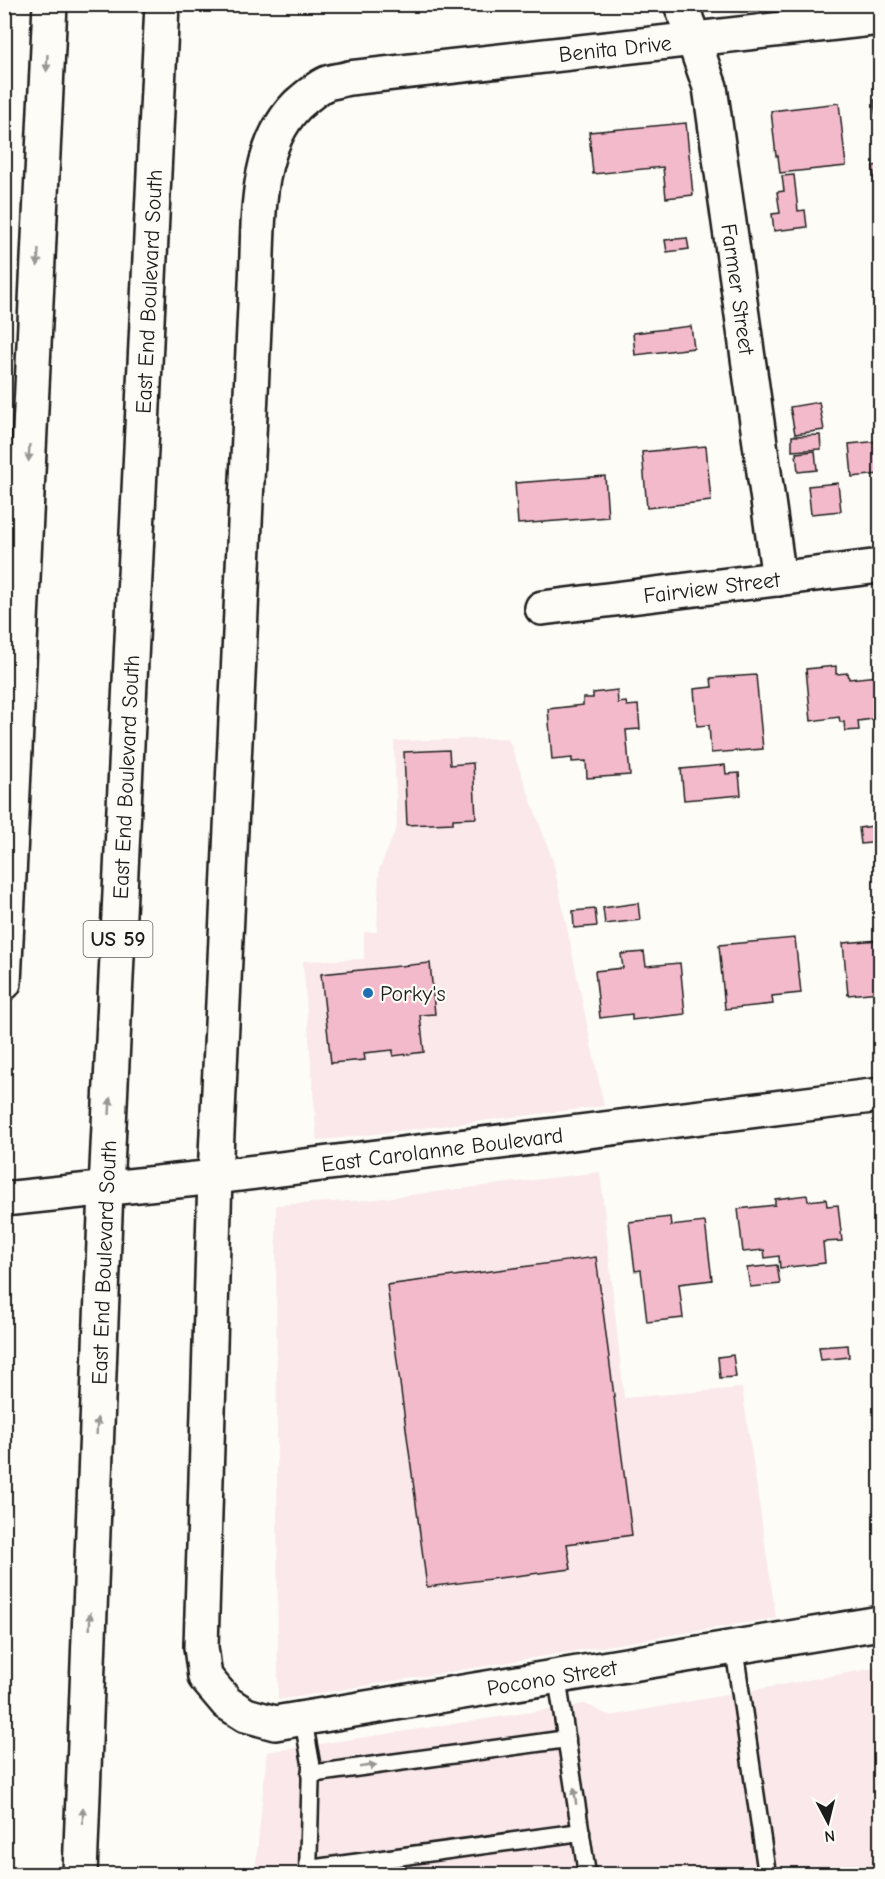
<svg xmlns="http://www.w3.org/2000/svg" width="885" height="1879" font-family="'Comic Neue',sans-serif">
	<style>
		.built { fill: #fae8ea }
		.building { fill: #f3bacc; stroke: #1c1c1c; stroke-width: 1.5 }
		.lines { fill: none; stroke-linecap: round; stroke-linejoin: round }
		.service-casing { stroke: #1c1c1c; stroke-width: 21 }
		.minor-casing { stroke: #1c1c1c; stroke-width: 38 }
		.tertiary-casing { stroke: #1c1c1c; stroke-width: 38 }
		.trunk-casing { stroke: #1c1c1c; stroke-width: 38 }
		.service { stroke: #fdfcf7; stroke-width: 16 }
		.minor { stroke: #fdfcf7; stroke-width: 33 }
		.tertiary { stroke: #fdfcf7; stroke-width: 33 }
		.trunk { stroke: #fdfcf7; stroke-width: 33 }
		.oneway { fill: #989794 }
		.poi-dot { fill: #1f6fb2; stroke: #fdfcf7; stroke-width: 2 }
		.labels { text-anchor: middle; stroke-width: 4.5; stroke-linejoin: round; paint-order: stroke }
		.shield { fill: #fdfcf7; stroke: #605f5e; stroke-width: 1.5 }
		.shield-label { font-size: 21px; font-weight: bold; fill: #1c1c1c }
		.street-label { font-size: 22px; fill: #1c1c1c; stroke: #fdfcf7 }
		.poi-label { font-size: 22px; fill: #1c1c1c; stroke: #fdfcf7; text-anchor: start }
	</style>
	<rect width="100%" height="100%" fill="#fdfcf7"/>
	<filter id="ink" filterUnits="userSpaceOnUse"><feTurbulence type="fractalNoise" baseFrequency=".0167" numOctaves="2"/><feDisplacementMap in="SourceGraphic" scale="12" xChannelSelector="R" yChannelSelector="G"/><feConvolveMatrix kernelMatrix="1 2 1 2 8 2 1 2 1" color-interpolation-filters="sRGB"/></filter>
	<g filter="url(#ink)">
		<g class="built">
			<path d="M508 738 553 861 604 1106 317 1141 303 961 364 959V932H377L379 870 397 827 394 741Z"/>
			<path d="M600 1172 624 1398 742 1388 776 1618 278 1700 276 1205 369 1200Z"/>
			<path d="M880 1667V1874H255L267 1752 585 1704 610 1716Z"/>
		</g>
		<g class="building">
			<path d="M880 99V142L879 143 874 100Z"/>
			<path d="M839 103 846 166 780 173 778 156H776L771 111Z"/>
			<path d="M686 123 693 195 666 198 663 167 593 174 589 132Z"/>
			<path d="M880 165V188H875L873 166Z"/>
			<path d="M794 175 798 211 805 210 807 227 774 231 772 214 780 213 777 192 784 191 782 176Z"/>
			<path d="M687 238 689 249 667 252 665 240Z"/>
			<path d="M691 326 694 348 635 355 633 333Z"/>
			<path d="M819 402 824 430 795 434 790 407Z"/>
			<path d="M820 435 821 449 792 451V436Z"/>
			<path d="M880 441V474L852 477 849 444Z"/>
			<path d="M706 446 711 501 647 508 642 452Z"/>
			<path d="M815 451 817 470 798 472 796 453Z"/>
			<path d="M605 476 608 517 518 524 515 483Z"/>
			<path d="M838 483 841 511 811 514 808 486Z"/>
			<path d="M836 666V674L848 673 849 679 878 676 880 718 858 721 859 730 845 731 844 722H840L839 717 811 721 806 669Z"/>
			<path d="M756 675 763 749 711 753 709 725 697 726 694 689 712 687 711 678Z"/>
			<path d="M617 690 618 703 626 702 627 706 638 705 640 729 626 730 630 775 587 778 586 761 572 762V758L552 760 548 709 583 705V698H593V693Z"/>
			<path d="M449 750 450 765 473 763 476 818 453 819V823L407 825 404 752Z"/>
			<path d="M725 765 726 774 739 773 741 795 684 800 681 769Z"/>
			<path d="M880 825V842L861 844 859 828Z"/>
			<path d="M638 903 640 920 605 924 603 908Z"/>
			<path d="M875 903H880V992L848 995 843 943 878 940Z"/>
			<path d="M595 909 597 926 574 928 573 911Z"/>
			<path d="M795 938 801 993 772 996 773 1004 725 1009 719 945Z"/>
			<path d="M644 952 646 966 680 963 685 1014 632 1020V1014L600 1018 595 971 623 968 621 954Z"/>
			<path d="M430 963 435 1014 420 1015 424 1052 393 1056V1050L364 1053 365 1060 331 1063 321 974Z"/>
			<path d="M807 1195 808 1201 826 1199 827 1206 838 1205 842 1241 823 1242 825 1263 780 1268 779 1256 765 1258 764 1250 743 1252 738 1209 775 1205V1199Z"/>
			<path d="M670 1217 671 1226 705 1222 712 1280 679 1284 683 1318 647 1322 641 1270 635 1271 629 1222Z"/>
			<path d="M596 1257 632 1535 567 1544 571 1569 427 1587 387 1285Z"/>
			<path d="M777 1265 780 1284 750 1287 747 1268Z"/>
			<path d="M848 1345 849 1357 821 1360 819 1347Z"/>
			<path d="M733 1355 736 1377 720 1378 718 1357Z"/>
		</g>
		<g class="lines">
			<g class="service-casing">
				<g id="service">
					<path d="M734 1647 767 1874"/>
					<path d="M557 1677 587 1874"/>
					<path d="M303 1719 311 1763 308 1874"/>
					<path d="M310 1774 567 1739"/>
					<path d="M309 1869 581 1832"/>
				</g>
			</g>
			<g class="minor-casing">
				<g id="minor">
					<path id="s1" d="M681 4 710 87 779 579"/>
					<path id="s2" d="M880 18 349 78C342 80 334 81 327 83 316 88 306 97 297 105 253 150 259 225 256 284L215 1177 201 1647 205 1677 227 1703 246 1715 275 1723 880 1623"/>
					<path id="s3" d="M542 608 880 566"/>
				</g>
			</g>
			<g class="tertiary-casing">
				<g id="tertiary">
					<path id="s4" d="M4 1199 215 1177 880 1095"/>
				</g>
			</g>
			<g class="trunk-casing">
				<g id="trunk">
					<path d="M4 983 50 4"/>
					<path id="s5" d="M80 1874 106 1189 162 4"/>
				</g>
			</g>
			<use href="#service" class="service"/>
			<use href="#minor" class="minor"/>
			<use href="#tertiary" class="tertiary"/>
			<use href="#trunk" class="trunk"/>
		</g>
		<defs><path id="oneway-solid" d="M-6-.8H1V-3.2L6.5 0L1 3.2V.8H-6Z" transform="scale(1.5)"/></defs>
		<g class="oneway">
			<use href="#oneway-solid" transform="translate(47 63) rotate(93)"/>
			<use href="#oneway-solid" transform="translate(38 258) rotate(93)"/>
			<use href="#oneway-solid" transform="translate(29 453) rotate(93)"/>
			<use href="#oneway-solid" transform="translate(110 1106) rotate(-87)"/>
			<use href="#oneway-solid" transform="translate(97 1426) rotate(-88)"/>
			<use href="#oneway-solid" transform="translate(90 1621) rotate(-88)"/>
			<use href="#oneway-solid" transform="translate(368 1766) rotate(-8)"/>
			<use href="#oneway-solid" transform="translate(575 1796) rotate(-98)"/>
			<use href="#oneway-solid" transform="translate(83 1816) rotate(-88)"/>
		</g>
	</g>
	<circle class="poi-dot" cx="368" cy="993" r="6"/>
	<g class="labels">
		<rect class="shield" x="83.5" y="921" width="69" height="36" rx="4.5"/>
		<g class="shield-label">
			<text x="118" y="946">US 59</text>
		</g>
		<g class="street-label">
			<text transform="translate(615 48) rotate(-6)" y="8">Benita Drive</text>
			<text dy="8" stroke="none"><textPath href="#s1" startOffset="292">Farmer Street</textPath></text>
			<text dy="8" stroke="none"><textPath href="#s5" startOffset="1584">East End Boulevard South</textPath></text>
			<text dy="8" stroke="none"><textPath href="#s3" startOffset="171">Fairview Street</textPath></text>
			<text dy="8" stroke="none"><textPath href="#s5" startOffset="1098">East End Boulevard South</textPath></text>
			<text dy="8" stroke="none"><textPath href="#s4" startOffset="441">East Carolanne Boulevard</textPath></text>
			<text dy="8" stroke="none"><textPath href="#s5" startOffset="612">East End Boulevard South</textPath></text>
			<text dy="8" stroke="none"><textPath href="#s2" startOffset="2544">Pocono Street</textPath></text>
		</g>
		<g class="poi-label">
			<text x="380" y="1001">Porky's</text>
		</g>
	</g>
	<rect width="885" height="1879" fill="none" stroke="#fdfcf7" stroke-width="24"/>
	<rect x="12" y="12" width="861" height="1855" fill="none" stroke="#1c1c1c" stroke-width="2" filter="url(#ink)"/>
	<g transform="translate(828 1822) rotate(173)" stroke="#fdfcf7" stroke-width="4.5" paint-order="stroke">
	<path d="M0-4.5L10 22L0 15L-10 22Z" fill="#1c1c1c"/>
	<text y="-9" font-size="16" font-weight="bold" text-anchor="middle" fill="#1c1c1c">N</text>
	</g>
</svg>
